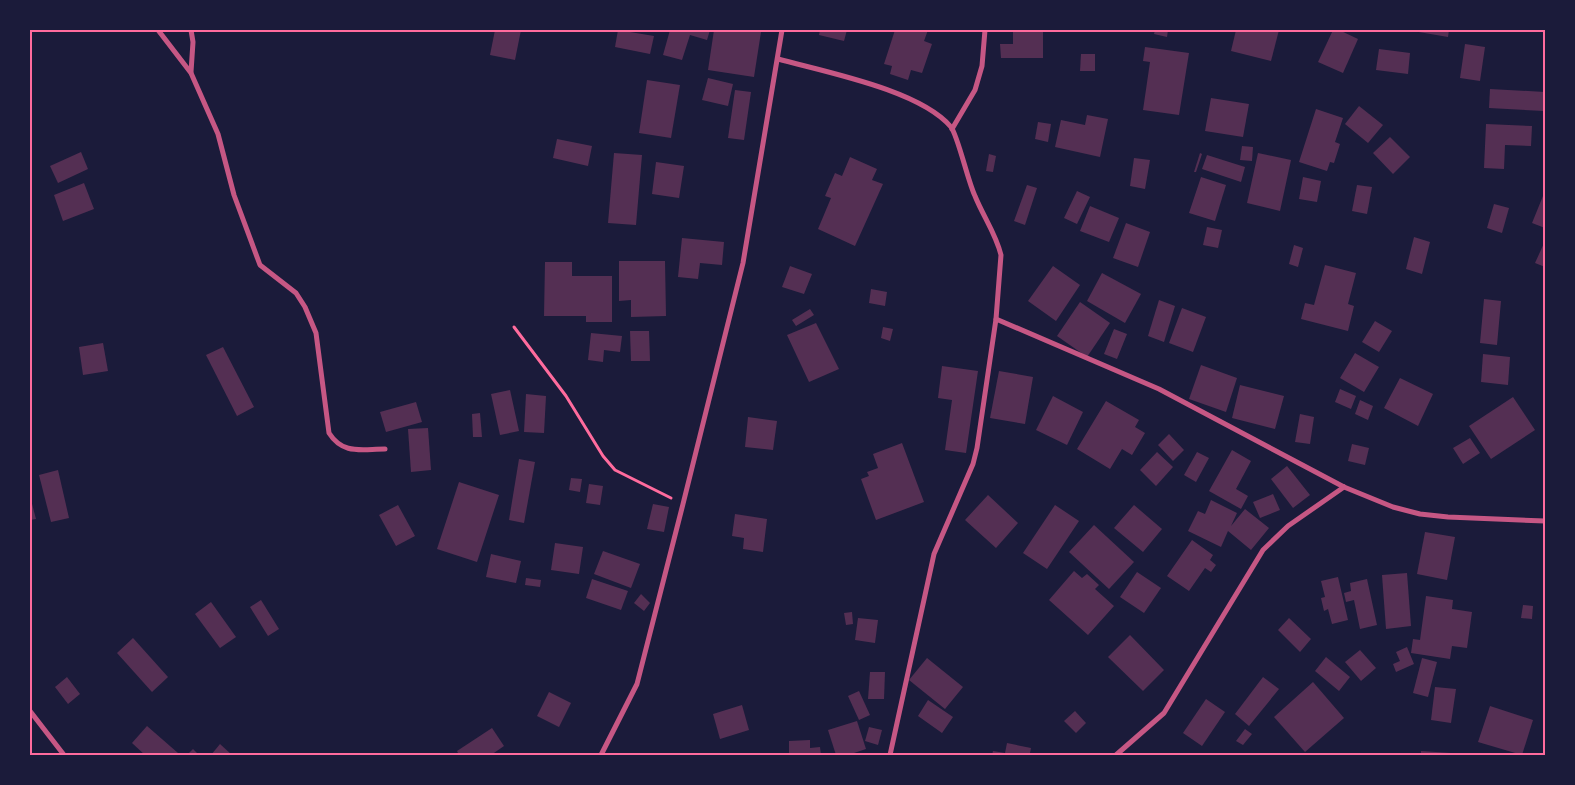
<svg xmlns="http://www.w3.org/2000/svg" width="1575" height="785" font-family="'Alegreya Sans',sans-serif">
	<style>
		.building { fill: #542f53 }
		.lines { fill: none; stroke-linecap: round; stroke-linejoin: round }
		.path { stroke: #ff6b9d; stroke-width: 3 }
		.minor { stroke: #c65784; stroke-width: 5 }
		.neatline { fill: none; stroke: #ff6b9d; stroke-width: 2 }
	</style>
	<rect width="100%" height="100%" fill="#1b1b3a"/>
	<g class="building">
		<path d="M495 30H521L515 60 490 55Z"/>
		<path d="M618 30 654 36 650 54 615 47Z"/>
		<path d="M670 30H710L707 40 690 35 682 60 663 55Z"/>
		<path d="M714 30 761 32 754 77 708 70Z"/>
		<path d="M820 30H847L844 41 819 35Z"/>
		<path d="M895 30H928L924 41 932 44 922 73 911 70 908 80 890 74 892 66 884 64Z"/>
		<path d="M1013 30H1043V58H1001L1000 44H1013Z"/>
		<path d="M1155 30H1168L1167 37 1154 34Z"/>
		<path d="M1236 30H1279L1271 61 1231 51Z"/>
		<path d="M1333 30H1339L1358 39 1343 73 1318 62Z"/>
		<path d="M1407 30H1449L1448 37Z"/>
		<path d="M1465 44 1485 47 1480 81 1460 78Z"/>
		<path d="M1145 47 1189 53 1179 115 1143 110 1150 62 1143 61Z"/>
		<path d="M1379 49 1410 53 1408 74 1376 70Z"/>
		<path d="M1081 54H1095V71H1080Z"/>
		<path d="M708 78 733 84 728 106 702 100Z"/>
		<path d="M647 80 680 85 671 138 639 133Z"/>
		<path d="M1490 89 1545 92 1544 111 1489 108Z"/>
		<path d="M735 90 751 92 744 140 728 138Z"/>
		<path d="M1211 98 1249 104 1243 137 1205 131Z"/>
		<path d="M1359 106 1383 125 1368 143 1345 124Z"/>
		<path d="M1316 109 1343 118 1335 142 1340 144 1334 163 1330 162 1327 171 1299 162Z"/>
		<path d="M1087 115 1108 119 1100 157 1055 147 1061 120 1085 125Z"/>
		<path d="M1038 122 1051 124 1048 142 1035 139Z"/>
		<path d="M1486 124 1532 126 1531 146 1505 145 1504 169 1484 168Z"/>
		<path d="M1390 137 1410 157 1393 174 1373 153Z"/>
		<path d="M557 139 592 146 588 166 553 158Z"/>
		<path d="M1242 146 1253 147 1252 161 1240 160Z"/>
		<path d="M81 152 88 169 58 183 50 166Z"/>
		<path d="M614 153 642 155 636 225 608 223Z"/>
		<path d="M1200 153 1202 154 1196 172H1194Z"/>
		<path d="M1258 153 1291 160 1280 211 1247 203Z"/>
		<path d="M989 154 996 156 993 172 986 171Z"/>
		<path d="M1207 155 1245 167 1241 182 1202 169Z"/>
		<path d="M850 157 877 169 872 180 883 184 855 246 818 229 831 198 825 196 835 173 842 176Z"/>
		<path d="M1134 158 1150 160 1145 189 1130 186Z"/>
		<path d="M656 162 684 166 679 198 652 194Z"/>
		<path d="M1201 177 1226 185 1215 221 1189 213Z"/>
		<path d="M1303 177 1321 181 1317 202 1299 199Z"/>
		<path d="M84 183 94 209 63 221 54 195Z"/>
		<path d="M1027 185 1037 188 1025 225 1014 221Z"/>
		<path d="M1357 185 1372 187 1367 214 1352 211Z"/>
		<path d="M1077 191 1090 197 1077 224 1064 218Z"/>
		<path d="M1545 191V228L1532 223Z"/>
		<path d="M1494 204 1509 208 1502 233 1487 228Z"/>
		<path d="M1090 206 1119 218 1109 242 1080 231Z"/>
		<path d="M1126 223 1150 232 1138 267 1113 258Z"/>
		<path d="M1207 227 1222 230 1218 248 1203 245Z"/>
		<path d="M1414 237 1430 242 1422 274 1406 269Z"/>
		<path d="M682 238 724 242 722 265 700 263 698 279 678 277Z"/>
		<path d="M1545 241V267L1535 263Z"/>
		<path d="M1294 245 1303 248 1298 267 1289 264Z"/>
		<path d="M619 261H665L666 316 631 317V300L619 301Z"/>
		<path d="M545 262H572V276H612V322H586V316H544Z"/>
		<path d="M1325 265 1356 273 1348 304 1354 306 1348 331 1301 319 1305 303 1314 305Z"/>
		<path d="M790 266 812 274 804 294 782 287Z"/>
		<path d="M1053 266 1080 285 1056 321 1028 301Z"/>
		<path d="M1102 273 1141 294 1125 323 1087 301Z"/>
		<path d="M871 289 887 292 885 306 869 303Z"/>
		<path d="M1484 299 1501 301 1497 345 1480 343Z"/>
		<path d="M1159 300 1175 306 1164 342 1148 336Z"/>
		<path d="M1080 302 1110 323 1087 357 1057 336Z"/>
		<path d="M1182 308 1206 317 1193 352 1169 343Z"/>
		<path d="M810 309 814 315 796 326 792 320Z"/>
		<path d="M1375 321 1392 331 1379 352 1362 342Z"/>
		<path d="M816 323 839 369 809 382 787 335Z"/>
		<path d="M883 327 893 329 890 341 881 338Z"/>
		<path d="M1114 329 1127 334 1117 359 1104 354Z"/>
		<path d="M630 331H649L650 361H631Z"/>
		<path d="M591 333 622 336 620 352 604 350 603 362 588 360Z"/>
		<path d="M103 343 108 371 83 375 79 347Z"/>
		<path d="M223 347 254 407 237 416 206 355Z"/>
		<path d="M1355 353 1379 367 1364 392 1340 378Z"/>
		<path d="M1483 354 1510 357 1508 385 1481 382Z"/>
		<path d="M1201 365 1237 378 1226 412 1189 399Z"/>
		<path d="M942 366 978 371 966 453 945 450 952 400 938 398Z"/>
		<path d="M999 371 1033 377 1025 424 990 418Z"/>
		<path d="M1400 378 1433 394 1418 426 1384 408Z"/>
		<path d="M1240 385 1284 396 1275 429 1232 418Z"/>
		<path d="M1340 389 1356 396 1351 409 1335 402Z"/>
		<path d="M510 390 519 431 500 435 491 394Z"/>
		<path d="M526 394 546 396 544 433 524 432Z"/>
		<path d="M1053 396 1083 412 1067 445 1036 430Z"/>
		<path d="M1513 397 1535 430 1491 459 1469 426Z"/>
		<path d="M1360 400 1373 406 1368 420 1355 414Z"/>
		<path d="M1106 401 1139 420 1135 427 1145 433 1132 455 1122 449 1110 469 1077 449Z"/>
		<path d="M416 402 422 422 386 432 380 412Z"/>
		<path d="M480 413 482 437H473L472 414Z"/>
		<path d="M1300 414 1314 417 1310 444 1295 442Z"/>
		<path d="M748 417 777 421 773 450 745 447Z"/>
		<path d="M428 428 431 470 411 472 408 429Z"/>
		<path d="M1169 434 1184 450 1173 461 1158 445Z"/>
		<path d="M1470 438 1480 453 1463 464 1453 448Z"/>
		<path d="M902 443 924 502 876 520 861 479 869 476 867 472 878 468 873 454Z"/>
		<path d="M1352 444 1369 448 1365 465 1348 461Z"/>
		<path d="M1232 450 1251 461 1236 489 1248 496 1241 509 1209 491Z"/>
		<path d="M1157 452 1173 467 1156 486 1140 470Z"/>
		<path d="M1197 452 1209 458 1196 482 1184 475Z"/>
		<path d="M519 459 535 462 524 523 509 520Z"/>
		<path d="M1287 466 1310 495 1293 508 1271 479Z"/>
		<path d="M58 470 69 518 51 522 39 475Z"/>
		<path d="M571 478 582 479 580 492 569 490Z"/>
		<path d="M459 482 499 495 477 562 437 549Z"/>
		<path d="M589 484 603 486 600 505 586 503Z"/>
		<path d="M1273 494 1280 510 1260 518 1253 502Z"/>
		<path d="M988 495 1018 523 996 548 965 520Z"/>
		<path d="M31 500 36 519 30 520V501Z"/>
		<path d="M1211 500 1237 513 1231 526 1245 509 1269 528 1251 550 1228 531 1221 547 1188 531 1198 511 1205 514Z"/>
		<path d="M653 504 669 507 664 532 647 529Z"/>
		<path d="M398 505 415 536 396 546 379 515Z"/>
		<path d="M1055 505 1079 521 1047 569 1023 553Z"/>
		<path d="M1134 505 1162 529 1143 552 1114 528Z"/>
		<path d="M735 514 767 519 763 552 743 549 744 538 732 536Z"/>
		<path d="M1094 525 1134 562 1109 589 1069 552Z"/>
		<path d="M1425 532 1455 537 1447 580 1417 574Z"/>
		<path d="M1192 540 1213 555 1210 560 1216 565 1211 572 1205 568 1189 591 1167 576Z"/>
		<path d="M555 543 583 547 579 574 551 570Z"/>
		<path d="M603 551 640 564 631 588 594 574Z"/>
		<path d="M491 554 521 561 516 583 486 577Z"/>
		<path d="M1074 571 1082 578 1087 574 1099 585 1095 589 1114 606 1088 635 1049 600Z"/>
		<path d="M1137 572 1161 588 1144 613 1120 597Z"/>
		<path d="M1407 573 1411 626 1386 629 1382 575Z"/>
		<path d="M1338 577 1348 620 1332 624 1328 609 1324 611 1321 598 1325 597 1321 581Z"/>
		<path d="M526 578 541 580 540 587 525 585Z"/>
		<path d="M592 579 628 591 621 610 586 598Z"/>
		<path d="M1367 579 1377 625 1360 629 1354 600 1346 602 1344 593 1351 591 1350 583Z"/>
		<path d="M641 594 650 603 644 611 634 603Z"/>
		<path d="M1426 596 1453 600 1452 609 1472 612 1467 648 1452 646 1450 659 1411 653 1413 639 1420 640Z"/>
		<path d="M261 600 279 629 268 636 250 607Z"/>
		<path d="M211 602 236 637 220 648 195 614Z"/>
		<path d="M1523 605 1533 606 1532 619 1521 618Z"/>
		<path d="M852 612 853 624 846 625 844 613Z"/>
		<path d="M858 618 878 620 875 643 855 640Z"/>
		<path d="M1289 618 1311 639 1300 652 1278 630Z"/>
		<path d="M1130 635 1164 670 1143 691 1108 657Z"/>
		<path d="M133 638 168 677 152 692 117 653Z"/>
		<path d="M1407 647 1414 664 1396 672 1393 664 1400 661 1396 652Z"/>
		<path d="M1360 650 1376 668 1361 681 1345 662Z"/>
		<path d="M1326 657 1350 677 1339 691 1315 671Z"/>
		<path d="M927 658 963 687 945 709 909 680Z"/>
		<path d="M1422 658 1437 662 1428 697 1413 693Z"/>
		<path d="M870 672H885L884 699H868Z"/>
		<path d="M67 677 80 694 68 704 55 687Z"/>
		<path d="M1263 677 1279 689 1249 726 1235 714Z"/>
		<path d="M1313 682 1344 718 1305 752 1274 717Z"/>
		<path d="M1435 687 1456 689 1451 723 1431 720Z"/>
		<path d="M859 691 870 715 859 720 848 696Z"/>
		<path d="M549 692 571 703 559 727 537 716Z"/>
		<path d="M1206 699 1225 712 1202 746 1183 733Z"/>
		<path d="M928 700 953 717 942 733 918 716Z"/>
		<path d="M742 705 749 730 720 739 713 714Z"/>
		<path d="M1490 706 1533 720 1522 755 1478 742Z"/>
		<path d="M1075 711 1086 723 1076 733 1064 721Z"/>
		<path d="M857 721 866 749 848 755H836L828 730Z"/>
		<path d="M147 726 178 753 176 755H145L132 743Z"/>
		<path d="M869 727 882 730 878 745 865 741Z"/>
		<path d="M492 728 504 746 491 755H459L457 751Z"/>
		<path d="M1245 729 1252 734 1243 745 1236 741Z"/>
		<path d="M810 740V748L820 747 821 755H789V741Z"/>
		<path d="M1007 743 1031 748 1030 753 992 755 993 751 1005 753Z"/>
		<path d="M220 744 232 755H211Z"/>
		<path d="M193 749 199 755H187Z"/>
		<path d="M1421 751 1451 753V755H1421Z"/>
	</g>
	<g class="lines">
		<path class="path" d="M514 327 566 396 603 456 615 470 671 498"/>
		<g class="minor">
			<path d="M158 30 191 73 218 134 234 195 260 265 296 293 305 307 316 333 329 433C343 455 361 449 385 449"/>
			<path d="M191 30 193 42 191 72"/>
			<path d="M778 59C825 72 920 90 951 127 958 136 968 182 975 196 983 216 996 234 1001 255L996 319 977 448 973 464 934 554 890 755"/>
			<path d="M952 129 975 90 982 66 985 30"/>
			<path d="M996 319 1159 389 1344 487 1393 507 1420 514 1448 517 1545 521"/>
			<path d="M30 711 64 755"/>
			<path d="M601 755 637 684 683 504 743 263 782 30"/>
			<path d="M1116 755 1164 713 1263 550 1288 526 1344 487"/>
		</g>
	</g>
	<rect width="1575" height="785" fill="none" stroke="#1b1b3a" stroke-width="62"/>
	<rect x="31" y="31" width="1513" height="723" class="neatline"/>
</svg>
